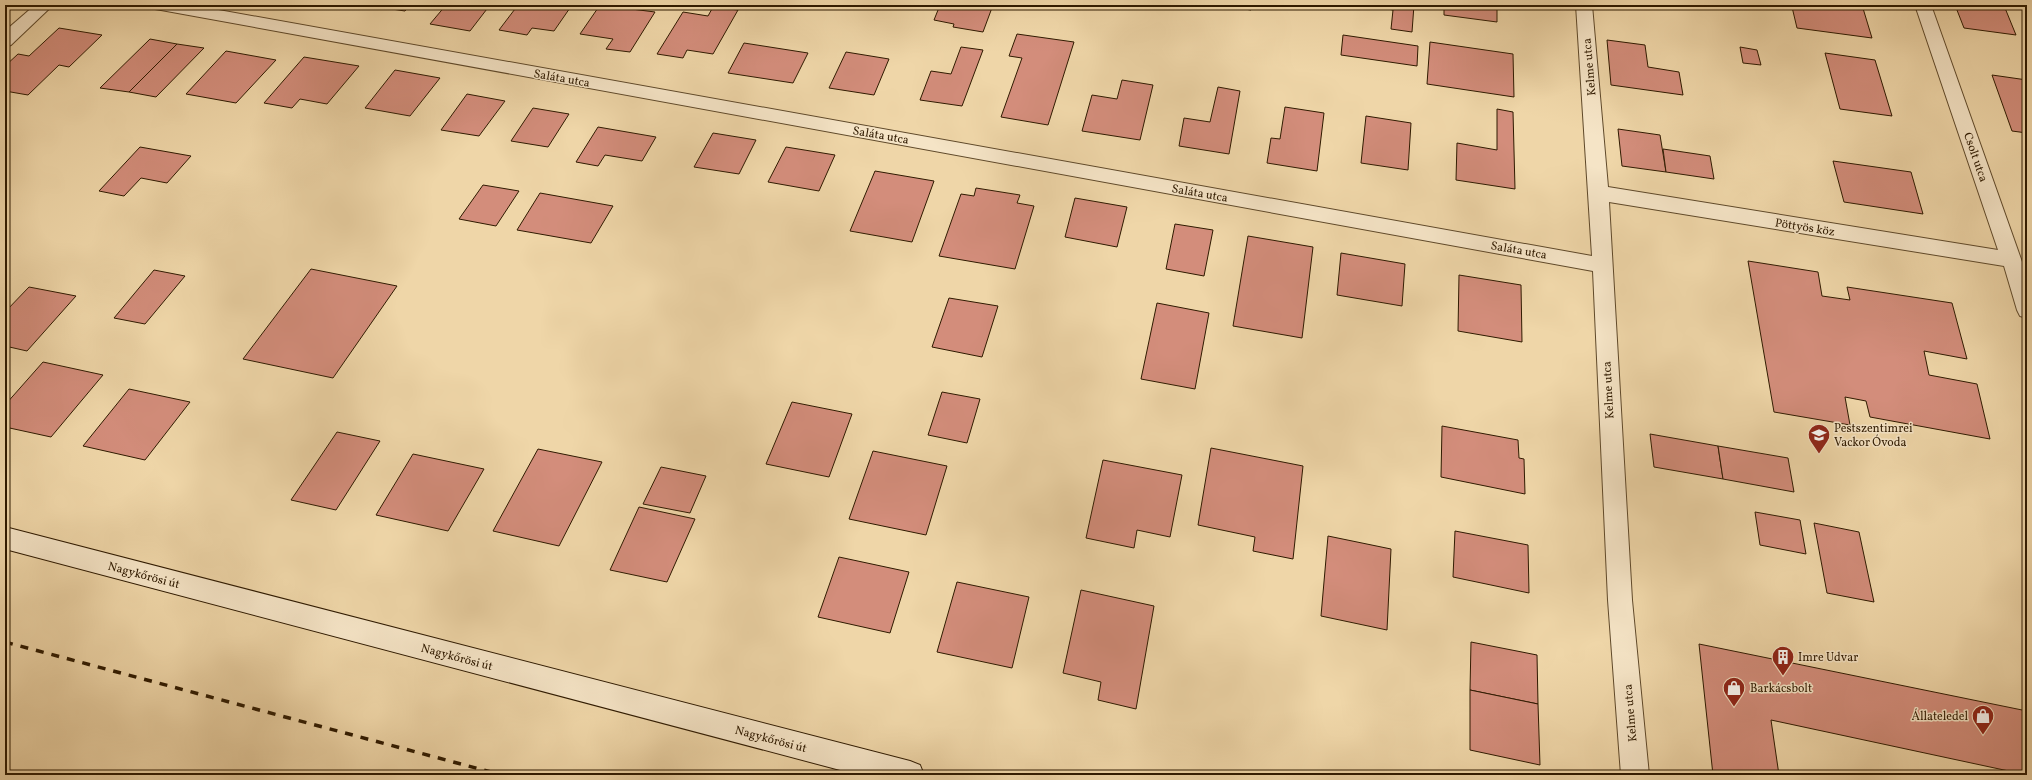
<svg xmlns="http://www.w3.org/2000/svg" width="2032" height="780" font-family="Vollkorn,serif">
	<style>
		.building { fill: #d38d7b; stroke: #2f1a00 }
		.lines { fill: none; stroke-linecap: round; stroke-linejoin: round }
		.minor-casing { stroke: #5f492a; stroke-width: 2 }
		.secondary-casing { stroke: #2f1a00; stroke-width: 2 }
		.minor { fill: #f5e4c6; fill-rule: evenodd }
		.secondary { fill: #f5e4c6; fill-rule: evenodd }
		.rail { stroke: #2f1a00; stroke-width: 3.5; stroke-dasharray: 8 8; stroke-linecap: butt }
		.labels { text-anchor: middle; stroke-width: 3; stroke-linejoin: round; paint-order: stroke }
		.street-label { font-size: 12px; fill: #2f1a00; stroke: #f5e4c6 }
		.poi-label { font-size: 12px; fill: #2f1a00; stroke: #f5e4c6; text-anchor: start }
	</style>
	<rect width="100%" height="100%" fill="#efd6a8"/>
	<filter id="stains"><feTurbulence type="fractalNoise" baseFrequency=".005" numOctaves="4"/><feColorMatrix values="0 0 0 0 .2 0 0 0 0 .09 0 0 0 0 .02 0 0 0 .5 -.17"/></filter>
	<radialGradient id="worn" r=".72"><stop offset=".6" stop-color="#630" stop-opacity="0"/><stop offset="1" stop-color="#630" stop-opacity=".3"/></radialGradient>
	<g class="building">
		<path d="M365 5H410L405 11Z"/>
		<path d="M446 5H490L470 31 430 24Z"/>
		<path d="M518 5H572L554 31 532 28 527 35 499 30Z"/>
		<path d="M600 5 655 12 630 52 606 49 613 39 580 34Z"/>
		<path d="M940 5H993L983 32 953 27 954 24 934 20Z"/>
		<path d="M1217 5H1252L1251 10Z"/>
		<path d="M1363 5H1414L1412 32 1391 29 1393 10Z"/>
		<path d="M1444 5H1497V22L1444 15Z"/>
		<path d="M1797 5H1862L1872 38 1797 28 1792 7 1798 8Z"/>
		<path d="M1955 5H1982L2005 8 2016 35 1964 28Z"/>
		<path d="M713 7 738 10 713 54 687 50 683 58 657 54 683 12 708 16Z"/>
		<path d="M59 28 102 35 69 67 59 65 28 95 5 91V66L18 54 29 56Z"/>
		<path d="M1017 34 1074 42 1048 125 1001 117 1022 58 1009 56Z"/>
		<path d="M1343 35 1418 46 1417 66 1341 55Z"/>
		<path d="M150 39 177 44 129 92 100 88Z"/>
		<path d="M1607 40 1645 45 1648 67 1679 72 1683 95 1611 85Z"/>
		<path d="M1430 42 1513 54 1514 97 1427 84Z"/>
		<path d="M744 43 808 53 793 83 728 73Z"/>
		<path d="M177 44 204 48 156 97 129 92Z"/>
		<path d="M961 47 983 50 962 106 920 100 931 71 951 74Z"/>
		<path d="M1740 47 1757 50 1761 65 1743 63Z"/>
		<path d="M226 51 276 60 236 103 186 94Z"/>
		<path d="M846 52 889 59 874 95 829 88Z"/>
		<path d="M1825 53 1875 60 1892 116 1840 109Z"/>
		<path d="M304 57 359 66 327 104 300 99 292 108 264 103Z"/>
		<path d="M395 70 440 78 410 116 365 108Z"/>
		<path d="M1992 75 2027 80V133L2012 131Z"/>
		<path d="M1122 80 1153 85 1140 140 1082 131 1092 95 1117 99Z"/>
		<path d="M1218 87 1240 91 1229 154 1179 146 1184 118 1210 122Z"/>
		<path d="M467 94 505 101 479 136 441 130Z"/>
		<path d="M1285 107 1324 113 1317 171 1267 163 1271 138 1280 139Z"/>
		<path d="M533 108 569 114 548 147 511 141Z"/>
		<path d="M1497 109 1513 112 1515 189 1456 180 1457 143 1497 150Z"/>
		<path d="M1366 116 1411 123 1408 170 1361 163Z"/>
		<path d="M598 127 656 137 642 161 605 155 598 166 576 162Z"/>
		<path d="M1618 129 1660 135 1666 172 1622 166Z"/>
		<path d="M713 133 756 140 739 174 694 167Z"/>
		<path d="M140 147 191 156 167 183 141 178 124 196 99 191Z"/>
		<path d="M786 147 835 155 819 191 768 182Z"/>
		<path d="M1663 149 1710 156 1714 179 1666 172Z"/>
		<path d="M1833 161 1911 172 1923 214 1844 202Z"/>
		<path d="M875 171 934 181 912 242 850 231Z"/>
		<path d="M483 185 519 191 496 226 459 219Z"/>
		<path d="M976 188 1020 195 1017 203 1034 206 1015 269 939 256 961 194 974 196Z"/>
		<path d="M540 193 613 206 591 243 517 230Z"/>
		<path d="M1075 198 1127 207 1117 247 1065 237Z"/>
		<path d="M1175 224 1213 230 1204 276 1166 269Z"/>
		<path d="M1248 236 1313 247 1302 338 1233 326Z"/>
		<path d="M1341 253 1405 264 1402 306 1337 295Z"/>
		<path d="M1748 261 1818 272 1822 296 1850 300 1847 287 1952 303 1967 359 1924 351 1929 375 1977 384 1990 439 1870 417 1866 401 1845 397 1850 425 1774 412Z"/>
		<path d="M311 269 397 286 333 378 243 359Z"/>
		<path d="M154 270 185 276 145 324 114 318Z"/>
		<path d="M1459 275 1521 285 1522 342 1458 331Z"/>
		<path d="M29 287 76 296 27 351 5 346V312Z"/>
		<path d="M949 298 998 306 982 357 932 347Z"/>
		<path d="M1157 303 1209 313 1195 389 1141 379Z"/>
		<path d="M43 362 103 375 51 437 5 427V405Z"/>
		<path d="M129 389 190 402 145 460 83 446Z"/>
		<path d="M942 392 980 399 967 443 928 435Z"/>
		<path d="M792 402 852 414 829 477 766 464Z"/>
		<path d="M1442 426 1518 440 1519 458 1524 459 1525 494 1441 477Z"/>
		<path d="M337 432 380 441 336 510 291 500Z"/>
		<path d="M1650 434 1718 446 1723 479 1654 467Z"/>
		<path d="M1718 446 1788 458 1794 492 1723 479Z"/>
		<path d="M1211 448 1303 466 1293 559 1253 551 1255 537 1198 525Z"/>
		<path d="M538 449 602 462 559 546 493 531Z"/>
		<path d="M873 451 947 466 926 535 849 519Z"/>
		<path d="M413 454 484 469 448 531 376 515Z"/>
		<path d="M1103 460 1182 475 1170 537 1137 530 1134 548 1086 538Z"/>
		<path d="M661 467 706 476 690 513 643 504Z"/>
		<path d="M639 507 695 519 667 582 610 570Z"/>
		<path d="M1755 512 1800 520 1806 554 1760 545Z"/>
		<path d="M1814 523 1859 532 1874 602 1827 593Z"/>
		<path d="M1455 531 1528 545 1529 593 1453 577Z"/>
		<path d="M1328 536 1391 549 1387 630 1321 616Z"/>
		<path d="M839 557 909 572 890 633 818 617Z"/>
		<path d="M957 582 1029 597 1012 668 937 652Z"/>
		<path d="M1081 590 1154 606 1136 709 1098 700 1101 682 1063 673Z"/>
		<path d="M1471 642 1537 655 1538 704 1470 690Z"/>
		<path d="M1699 644 2027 711V775H2018V773L1771 720 1779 775H1713Z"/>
		<path d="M1470 690 1538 704 1540 765 1470 750Z"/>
	</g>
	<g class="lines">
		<g class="minor-casing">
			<g id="minor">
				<path d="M35 5H53L11 45 5 47V31Z"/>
				<path d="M153 5H191L1592 256 1576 5H1592L1608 187 1998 250 1915 5H1931L2027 276V318L2020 316 2017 310 2004 266 1609 202 1632 600 1649 775H1621L1608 600 1593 271 161 10 155 9Z"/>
			</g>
		</g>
		<g class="secondary-casing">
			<path id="secondary" d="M5 527 910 761 920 765 924 775H859L5 549Z"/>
		</g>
		<use href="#minor" class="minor"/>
		<use href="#secondary" class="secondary"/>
		<path class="rail" d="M5 642 502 775"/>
	</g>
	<defs>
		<g id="school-pin" transform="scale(1.15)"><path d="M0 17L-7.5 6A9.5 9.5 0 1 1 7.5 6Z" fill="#8f2418" stroke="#f5e4c6"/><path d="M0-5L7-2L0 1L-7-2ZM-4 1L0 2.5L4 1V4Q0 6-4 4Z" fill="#fff"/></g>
		<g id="building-pin" transform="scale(1.15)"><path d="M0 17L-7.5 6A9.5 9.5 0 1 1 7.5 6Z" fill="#8f2418" stroke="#f5e4c6"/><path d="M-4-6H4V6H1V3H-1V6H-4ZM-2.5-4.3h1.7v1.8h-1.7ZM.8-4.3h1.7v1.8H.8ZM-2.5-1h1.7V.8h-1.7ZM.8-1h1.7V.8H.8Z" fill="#fff"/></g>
		<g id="shop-pin" transform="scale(1.15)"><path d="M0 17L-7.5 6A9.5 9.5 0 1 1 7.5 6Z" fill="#8f2418" stroke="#f5e4c6"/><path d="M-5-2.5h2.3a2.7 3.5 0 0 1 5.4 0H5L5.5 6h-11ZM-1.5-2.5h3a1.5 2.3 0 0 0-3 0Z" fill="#fff"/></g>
	</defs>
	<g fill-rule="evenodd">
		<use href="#school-pin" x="1819" y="435"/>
		<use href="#building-pin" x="1783" y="657"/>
		<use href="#shop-pin" x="1734" y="688"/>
		<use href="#shop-pin" x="1983" y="716"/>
	</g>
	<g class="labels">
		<g class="street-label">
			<text transform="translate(1589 67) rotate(-95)" y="4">Kelme utca</text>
			<text transform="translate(562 78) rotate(10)" y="4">Saláta utca</text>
			<text transform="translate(881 135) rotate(10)" y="4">Saláta utca</text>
			<text transform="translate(1976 157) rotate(71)" y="4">Csolt utca</text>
			<text transform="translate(1200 193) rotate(10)" y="4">Saláta utca</text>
			<text transform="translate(1805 227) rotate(9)" y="4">Pöttyös köz</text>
			<text transform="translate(1519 250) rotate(10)" y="4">Saláta utca</text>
			<text transform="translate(1608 390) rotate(-93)" y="4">Kelme utca</text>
			<text transform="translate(144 575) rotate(15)" y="4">Nagykőrösi út</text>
			<text transform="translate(457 657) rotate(15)" y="4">Nagykőrösi út</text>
			<text transform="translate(1630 713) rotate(-95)" y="4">Kelme utca</text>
			<text transform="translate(771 739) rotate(15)" y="4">Nagykőrösi út</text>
		</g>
		<g class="poi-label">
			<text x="1834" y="432">Pestszentimrei<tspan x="1834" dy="14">Vackor Óvoda</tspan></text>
			<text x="1798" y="661">Imre Udvar</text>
			<text x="1750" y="692">Barkácsbolt</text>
			<text x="1968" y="720" text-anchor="end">Állateledel</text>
		</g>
	</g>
	<rect width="2032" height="780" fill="none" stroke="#efd6a8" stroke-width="20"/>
	<rect x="6" y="6" width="2020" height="768" fill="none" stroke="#2f1a00" stroke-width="2"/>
	<rect x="10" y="10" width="2012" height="760" fill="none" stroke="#2f1a00"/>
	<rect width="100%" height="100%" filter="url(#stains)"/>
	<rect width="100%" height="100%" fill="url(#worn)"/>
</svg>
